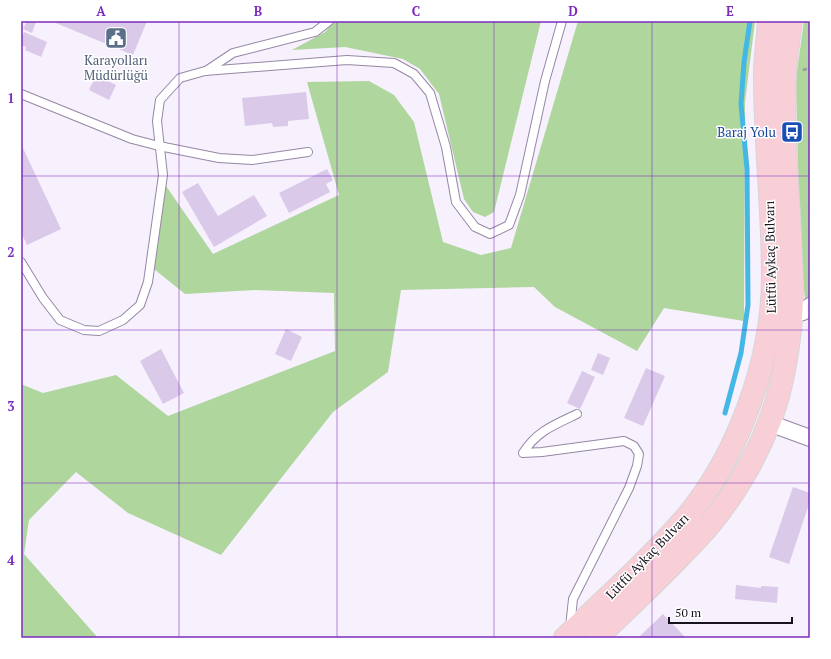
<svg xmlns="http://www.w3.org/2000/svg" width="831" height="659" font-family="'PT Serif',serif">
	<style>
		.green { fill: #aed69d }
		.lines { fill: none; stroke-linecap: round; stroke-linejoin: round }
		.stream { stroke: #44b7e4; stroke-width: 5 }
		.building { fill: #dac9e9 }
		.lane-casing { stroke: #9687a5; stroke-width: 10 }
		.street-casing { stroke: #9687a5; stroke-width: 18 }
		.primary-casing { stroke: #d6d5d6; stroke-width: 24 }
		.path { stroke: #9a939f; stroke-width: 2.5; stroke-dasharray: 4 2; stroke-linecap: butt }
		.lane { stroke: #fff; stroke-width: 8 }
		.street { stroke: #fff; stroke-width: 16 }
		.primary { stroke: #f9cfd7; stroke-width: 22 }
		.grid { fill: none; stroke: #7b2cbf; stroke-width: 1; stroke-opacity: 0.55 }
		.labels { text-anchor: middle; stroke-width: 3; stroke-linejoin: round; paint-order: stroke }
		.service-label { font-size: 13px; fill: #4e5e75; stroke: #fff }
		.transit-label { font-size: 13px; fill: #164399; stroke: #fff; text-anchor: end }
		.street-label { font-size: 13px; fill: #19131e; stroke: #fff }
		.neatline { fill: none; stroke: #7b2cbf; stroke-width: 1.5 }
		.grid-label { font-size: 13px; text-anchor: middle; font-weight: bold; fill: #7b2cbf }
	</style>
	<rect width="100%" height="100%" fill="#f7f0fd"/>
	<g class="green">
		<path d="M335 21H541L494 212 485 217 473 212 464 199 439 94 420 69 403 59 345 47 292 50 325 32Z"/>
		<path d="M578 21H755L745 102 744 321 664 308 637 351 555 307 534 287 401 290 388 372 333 412 221 555 128 513 76 472 29 520 24 554 98 638H21V384L43 393 116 375 168 416 335 351 334 293 255 290 185 294 154 269 166 186 213 254 339 195 307 82 369 81 394 95 414 122 443 242 481 255 511 248Z"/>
		<path d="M804 21H810V302H806L805 299 800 245 796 85 797 71Z"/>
	</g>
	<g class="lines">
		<path class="stream" d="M725 413 741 353 748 305 747 169 741 104 744 62 750 21"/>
	</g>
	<g class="building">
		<path d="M27 21 36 22 32 33 23 29Z"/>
		<path d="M51 21H147L133 55Z"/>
		<path d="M24 32 47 42 41 57 25 50 26 47 21 45V39Z"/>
		<path d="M96 75 116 85 109 100 89 90Z"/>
		<path d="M306 92 309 119 288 121V126L273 127 272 123 245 126 242 98Z"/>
		<path d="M21 144 61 229 27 245 21 232Z"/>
		<path d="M327 169 333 180 326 184 330 192 289 213 279 193Z"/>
		<path d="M198 183 218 216 254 195 267 216 214 247 182 192Z"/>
		<path d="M286 329 302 337 291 361 275 354Z"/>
		<path d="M161 349 184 393 163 404 140 361Z"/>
		<path d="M598 353 610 358 603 375 591 370Z"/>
		<path d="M646 368 665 376 643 426 624 418Z"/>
		<path d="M582 371 595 377 580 409 567 403Z"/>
		<path d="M793 487 810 493V501L789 564 769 557Z"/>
		<path d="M736 585 761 588V586L778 587 777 603 735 599Z"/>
		<path d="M663 614 686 638H638Z"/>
	</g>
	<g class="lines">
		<g class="lane-casing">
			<g id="lane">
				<path d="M206 71 233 53 315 32 329 21"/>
				<path d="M21 94 132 139 159 146 219 158 252 160 308 152"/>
				<path d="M21 262 43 298 60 320 84 330 99 331 123 320 140 305 148 282 163 175 157 121 160 100 180 78 205 71 347 60 394 63 414 74 430 93 446 147 456 202 475 227 490 234 509 225 520 195 545 81 562 21"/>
				<path d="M570 627 573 599 629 488 637 466 639 454 634 446 624 441 542 452 523 453C537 431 554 425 577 414"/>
			</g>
		</g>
		<g class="street-casing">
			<g id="street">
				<path d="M791 315 803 312 810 306"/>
				<path d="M769 423 810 438"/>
			</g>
		</g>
		<g class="primary-casing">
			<g id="primary">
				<path d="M565 638C606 599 648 561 685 519 739 455 773 359 773 276 773 210 765 143 765 76 765 58 768 39 769 21"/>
				<path d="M596 638C627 609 658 580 687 549 695 541 703 533 710 524 734 495 756 458 769 423 784 386 792 331 792 292 791 219 782 145 785 72 786 55 789 38 791 21"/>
			</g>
		</g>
		<path class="path" d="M803 70 810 68"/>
		<use href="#lane" class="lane"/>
		<use href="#street" class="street"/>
		<use href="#primary" class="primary"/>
	</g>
	<path class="grid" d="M179 21V638M337 21V638M494 21V638M652 21V638M21 176H810M21 330H810M21 483H810"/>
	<defs>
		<g id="civic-square" transform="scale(1.15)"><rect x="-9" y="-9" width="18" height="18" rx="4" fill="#5c6f8a" stroke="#fff"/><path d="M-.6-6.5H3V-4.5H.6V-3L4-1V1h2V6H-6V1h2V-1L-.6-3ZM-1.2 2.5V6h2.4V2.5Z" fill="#fff"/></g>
		<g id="bus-square" transform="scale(1.15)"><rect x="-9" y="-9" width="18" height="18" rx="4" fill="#1a4fb4" stroke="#fff"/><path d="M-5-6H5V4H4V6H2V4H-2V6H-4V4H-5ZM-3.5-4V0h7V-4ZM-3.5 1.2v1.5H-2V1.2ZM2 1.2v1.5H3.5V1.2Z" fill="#fff"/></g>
	</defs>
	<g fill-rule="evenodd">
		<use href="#civic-square" x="116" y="38"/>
		<use href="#bus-square" x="792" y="132"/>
	</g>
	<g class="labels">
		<g class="service-label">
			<text x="116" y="65">Karayolları<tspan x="116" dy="15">Müdürlüğü</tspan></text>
		</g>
		<g class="transit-label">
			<text x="776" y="137">Baraj Yolu</text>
		</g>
		<g class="street-label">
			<text transform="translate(770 257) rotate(-91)" y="5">Lütfü Aykaç Bulvarı</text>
			<text transform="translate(647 556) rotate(-46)" y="5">Lütfü Aykaç Bulvarı</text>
		</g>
	</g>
	<rect width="831" height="659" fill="none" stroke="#ffffff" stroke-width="44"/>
	<path d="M669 617v6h123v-6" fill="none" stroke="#19131e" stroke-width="2"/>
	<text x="675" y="617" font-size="12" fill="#19131e" stroke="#ffffff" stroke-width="3" paint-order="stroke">50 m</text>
	<rect x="22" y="22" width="787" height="615" class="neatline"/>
	<g class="grid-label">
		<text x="101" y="16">A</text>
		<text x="258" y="16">B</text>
		<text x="416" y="16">C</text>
		<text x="573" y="16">D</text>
		<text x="730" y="16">E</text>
		<text x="11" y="103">1</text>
		<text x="11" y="257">2</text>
		<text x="11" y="411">3</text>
		<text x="11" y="565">4</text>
	</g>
</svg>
